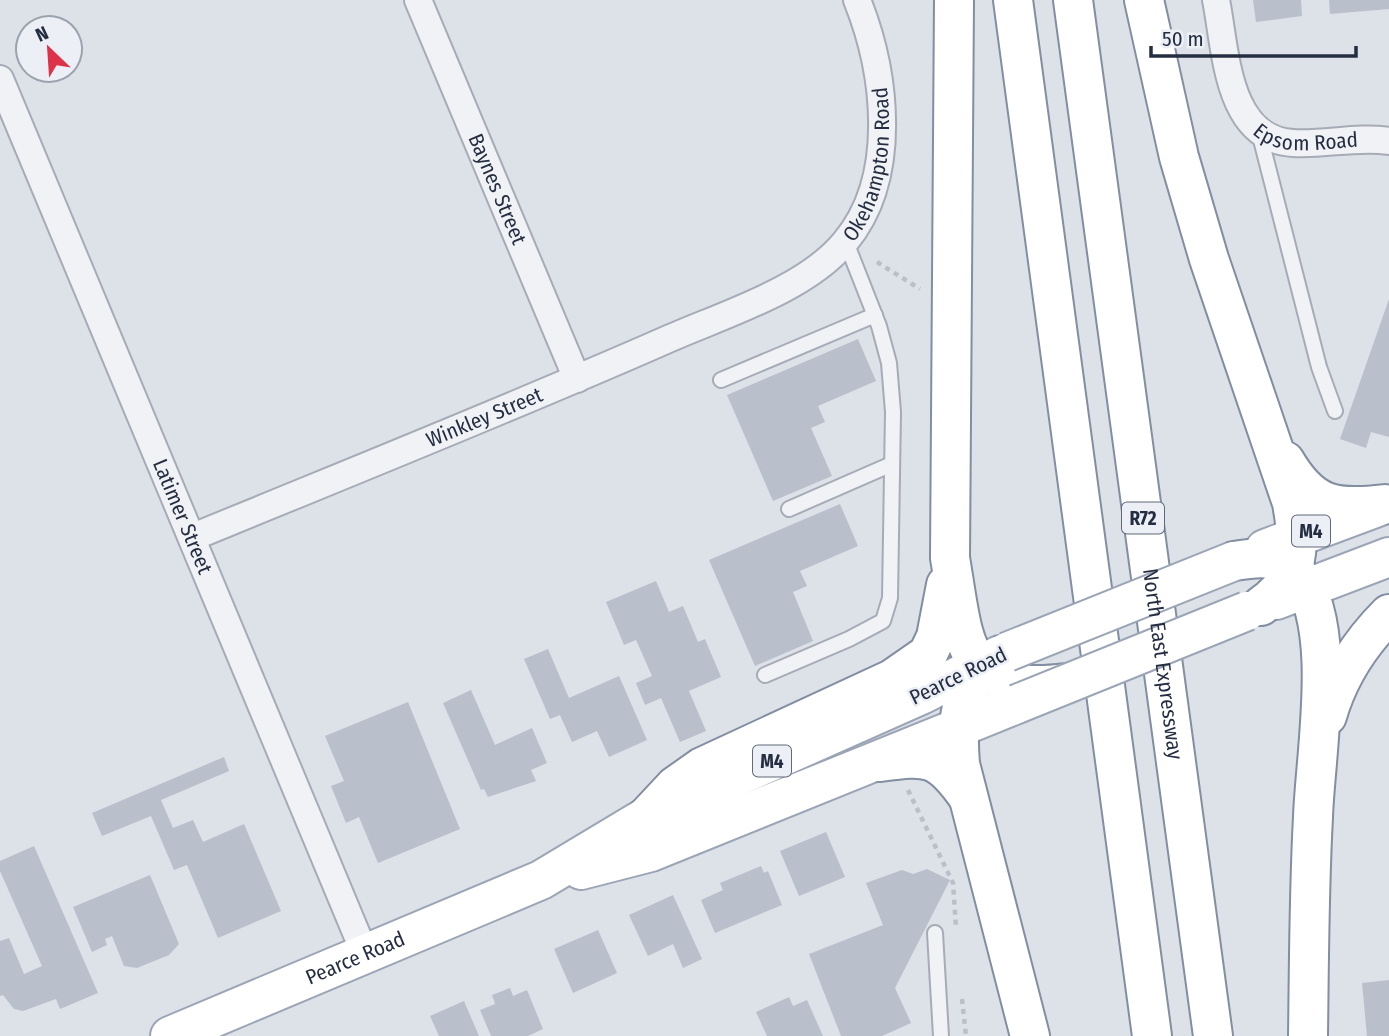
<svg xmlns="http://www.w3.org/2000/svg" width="1389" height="1036" font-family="'Fira Sans Condensed',sans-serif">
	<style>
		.building { fill: #b9c0cc }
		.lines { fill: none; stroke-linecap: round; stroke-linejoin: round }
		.service-casing { stroke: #a6abb6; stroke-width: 18 }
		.minor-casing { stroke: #a6abb6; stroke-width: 30 }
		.primary-casing { stroke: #9ba5b5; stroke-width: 42 }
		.trunk-casing { stroke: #828ea1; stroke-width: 42 }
		.path { stroke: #bbbfc7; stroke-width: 4.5; stroke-dasharray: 5 5; stroke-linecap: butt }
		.service { stroke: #f0f2f6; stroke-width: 14 }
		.minor { stroke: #f0f2f6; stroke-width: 26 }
		.primary { stroke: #fff; stroke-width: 38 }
		.trunk { stroke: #fff; stroke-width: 38 }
		.primary-bridge-casing { stroke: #9ba5b5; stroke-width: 42; stroke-linecap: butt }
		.primary-bridge { stroke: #fff; stroke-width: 38 }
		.labels { text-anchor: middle; stroke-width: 5; stroke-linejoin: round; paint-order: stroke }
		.shield { fill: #ecf0f6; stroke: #616877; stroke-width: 2 }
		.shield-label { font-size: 19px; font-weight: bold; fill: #252e41 }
		.street-label { font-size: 21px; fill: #252e41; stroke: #ecf0f6 }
	</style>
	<rect width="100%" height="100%" fill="#dde1e8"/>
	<g class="building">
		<path d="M1253 0H1301L1302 16 1256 22Z"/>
		<path d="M1329 0H1389V9L1330 14Z"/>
		<path d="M1389 299V437L1371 432 1366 448 1340 439Z"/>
		<path d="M858 339 876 381 818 406 825 422 811 428 832 476 773 501 727 395Z"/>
		<path d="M840 504 858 546 800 571 807 586 793 592 813 641 755 666 709 560Z"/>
		<path d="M656 581 669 612 683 606 698 642 705 639 721 677 689 691 706 731 680 742 661 698 645 705 636 683 652 676 636 640 624 645 606 602Z"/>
		<path d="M548 649 569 698 619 676 647 740 609 757 597 731 572 742 560 715 550 719 524 659Z"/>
		<path d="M471 690 495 745 532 728 547 763 531 770 536 781 488 797 484 789 481 790 443 703Z"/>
		<path d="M408 702 460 829 378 863 359 817 346 823 331 786 344 781 325 736Z"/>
		<path d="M224 757 229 771 161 800 173 828 193 820 203 842 244 824 281 911 218 938 187 865 174 870 151 816 102 836 92 813Z"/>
		<path d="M826 832 845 877 799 896 780 851Z"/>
		<path d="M34 846 98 993 60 1009 56 999 23 1011 14 1009 3 995 0 996V941L9 938 24 974 42 966 0 871V861Z"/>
		<path d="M761 866 764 873 768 871 782 905 715 933 701 900 723 890 720 883Z"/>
		<path d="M927 869 950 880 895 988 911 1023 882 1036H841L809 954 883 925 866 883 902 870 913 874Z"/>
		<path d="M150 875 179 944 169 955 137 968 124 966 112 936 105 939 107 945 92 952 73 907Z"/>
		<path d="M673 895 702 959 683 968 673 944 648 956 629 915Z"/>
		<path d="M598 930 617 973 573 993 554 949Z"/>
		<path d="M1389 980V1036H1367L1362 983Z"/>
		<path d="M510 988 513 996 527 990 543 1029 528 1036H491L480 1010 495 1004 492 995Z"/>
		<path d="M789 997 793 1006 807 1000 823 1036H767L756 1012Z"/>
		<path d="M464 1001 479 1036H439L430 1016Z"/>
	</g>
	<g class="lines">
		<g class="service-casing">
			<g id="service">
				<path d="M1259 132 1319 367 1335 411"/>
				<path d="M721 380 875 315"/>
				<path d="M789 509 892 464"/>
				<path d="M765 675 849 639 883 621 890 598 893 412 889 363 879 326 846 242"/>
				<path d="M935 933 941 1036"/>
			</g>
		</g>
		<g class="minor-casing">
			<g id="minor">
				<path id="s1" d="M418 0 577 379"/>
				<path id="s2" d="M1216 0C1226 49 1226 139 1293 143 1325 145 1357 136 1389 141"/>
				<path id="s3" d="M0 79 365 954"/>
				<path id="s4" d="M193 537C351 472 509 409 666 340 722 315 806 290 845 242 899 178 886 72 857 0"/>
			</g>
		</g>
		<g class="primary-casing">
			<g id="primary">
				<path d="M1265 549 1383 505"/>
				<path d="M1276 600 1389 557"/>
				<path d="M581 870 651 852 1017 704"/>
				<path id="s5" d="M170 1036 541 880 646 817 921 695 1000 655"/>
			</g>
		</g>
		<g class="trunk-casing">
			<g id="trunk">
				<path d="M954 0 950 558C965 644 960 696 1066 683"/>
				<path d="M1013 0 1152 1036"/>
				<path id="s6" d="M1073 0 1213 1036"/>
				<path d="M1144 0 1179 157 1209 259 1292 503C1300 548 1302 577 1261 606"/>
				<path d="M1285 461C1312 507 1335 510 1385 504"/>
				<path d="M1234 561C1258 557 1280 554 1298 575 1339 626 1315 754 1313 817 1309 890 1309 963 1308 1036"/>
				<path d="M1003 655C959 687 956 713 960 764L1030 1036"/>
				<path d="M1327 716C1338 677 1361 642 1389 614"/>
				<path d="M880 762C929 755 939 756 968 797"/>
				<path d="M646 817 675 786 702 767 892 679 928 654 936 637 946 585"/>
			</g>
		</g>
		<g class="path">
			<path d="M877 262 920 289"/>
			<path d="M908 790 953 883 956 927"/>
			<path d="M962 999 966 1036"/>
		</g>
		<use href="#service" class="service"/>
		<use href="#minor" class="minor"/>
		<use href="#primary" class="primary"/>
		<use href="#trunk" class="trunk"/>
		<g class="primary-bridge-casing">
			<g id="primary-bridge">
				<path d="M1007 652 1234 561"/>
				<path d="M1017 704 1247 611"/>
			</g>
		</g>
		<use href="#primary-bridge" class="primary-bridge"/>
	</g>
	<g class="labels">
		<g class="shield">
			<rect x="1122" y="502.5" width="42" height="31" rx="5"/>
			<rect x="1292" y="515.5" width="38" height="31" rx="5"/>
			<rect x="753" y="745.5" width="38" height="31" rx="5"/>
		</g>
		<g class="shield-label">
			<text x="1143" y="525">R72</text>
			<text x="1311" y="538">M4</text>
			<text x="772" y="768">M4</text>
		</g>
		<g class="street-label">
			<text dy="7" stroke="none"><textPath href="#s2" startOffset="189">Epsom Road</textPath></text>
			<text dy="7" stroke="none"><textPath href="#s4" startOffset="802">Okehampton Road</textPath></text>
			<text dy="7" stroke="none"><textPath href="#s1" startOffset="205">Baynes Street</textPath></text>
			<text dy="7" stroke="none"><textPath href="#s4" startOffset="315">Winkley Street</textPath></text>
			<text dy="7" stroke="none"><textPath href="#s3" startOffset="474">Latimer Street</textPath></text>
			<text dy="7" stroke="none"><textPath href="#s6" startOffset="670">North East Expressway</textPath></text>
			<text transform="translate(958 676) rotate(-26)" y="7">Pearce Road</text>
			<text dy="7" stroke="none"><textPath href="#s5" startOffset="201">Pearce Road</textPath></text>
		</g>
	</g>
	<g transform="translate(49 49) rotate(335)"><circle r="33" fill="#ecf0f6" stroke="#9ca2ae" stroke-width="2"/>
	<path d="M0-5L12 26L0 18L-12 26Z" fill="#dd324a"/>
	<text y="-10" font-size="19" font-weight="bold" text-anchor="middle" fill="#252e41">N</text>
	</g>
	<path d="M1151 46v10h205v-10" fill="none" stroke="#252e41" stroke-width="3.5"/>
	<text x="1162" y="46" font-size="21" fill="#252e41" stroke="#ecf0f6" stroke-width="5" paint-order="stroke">50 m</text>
</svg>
